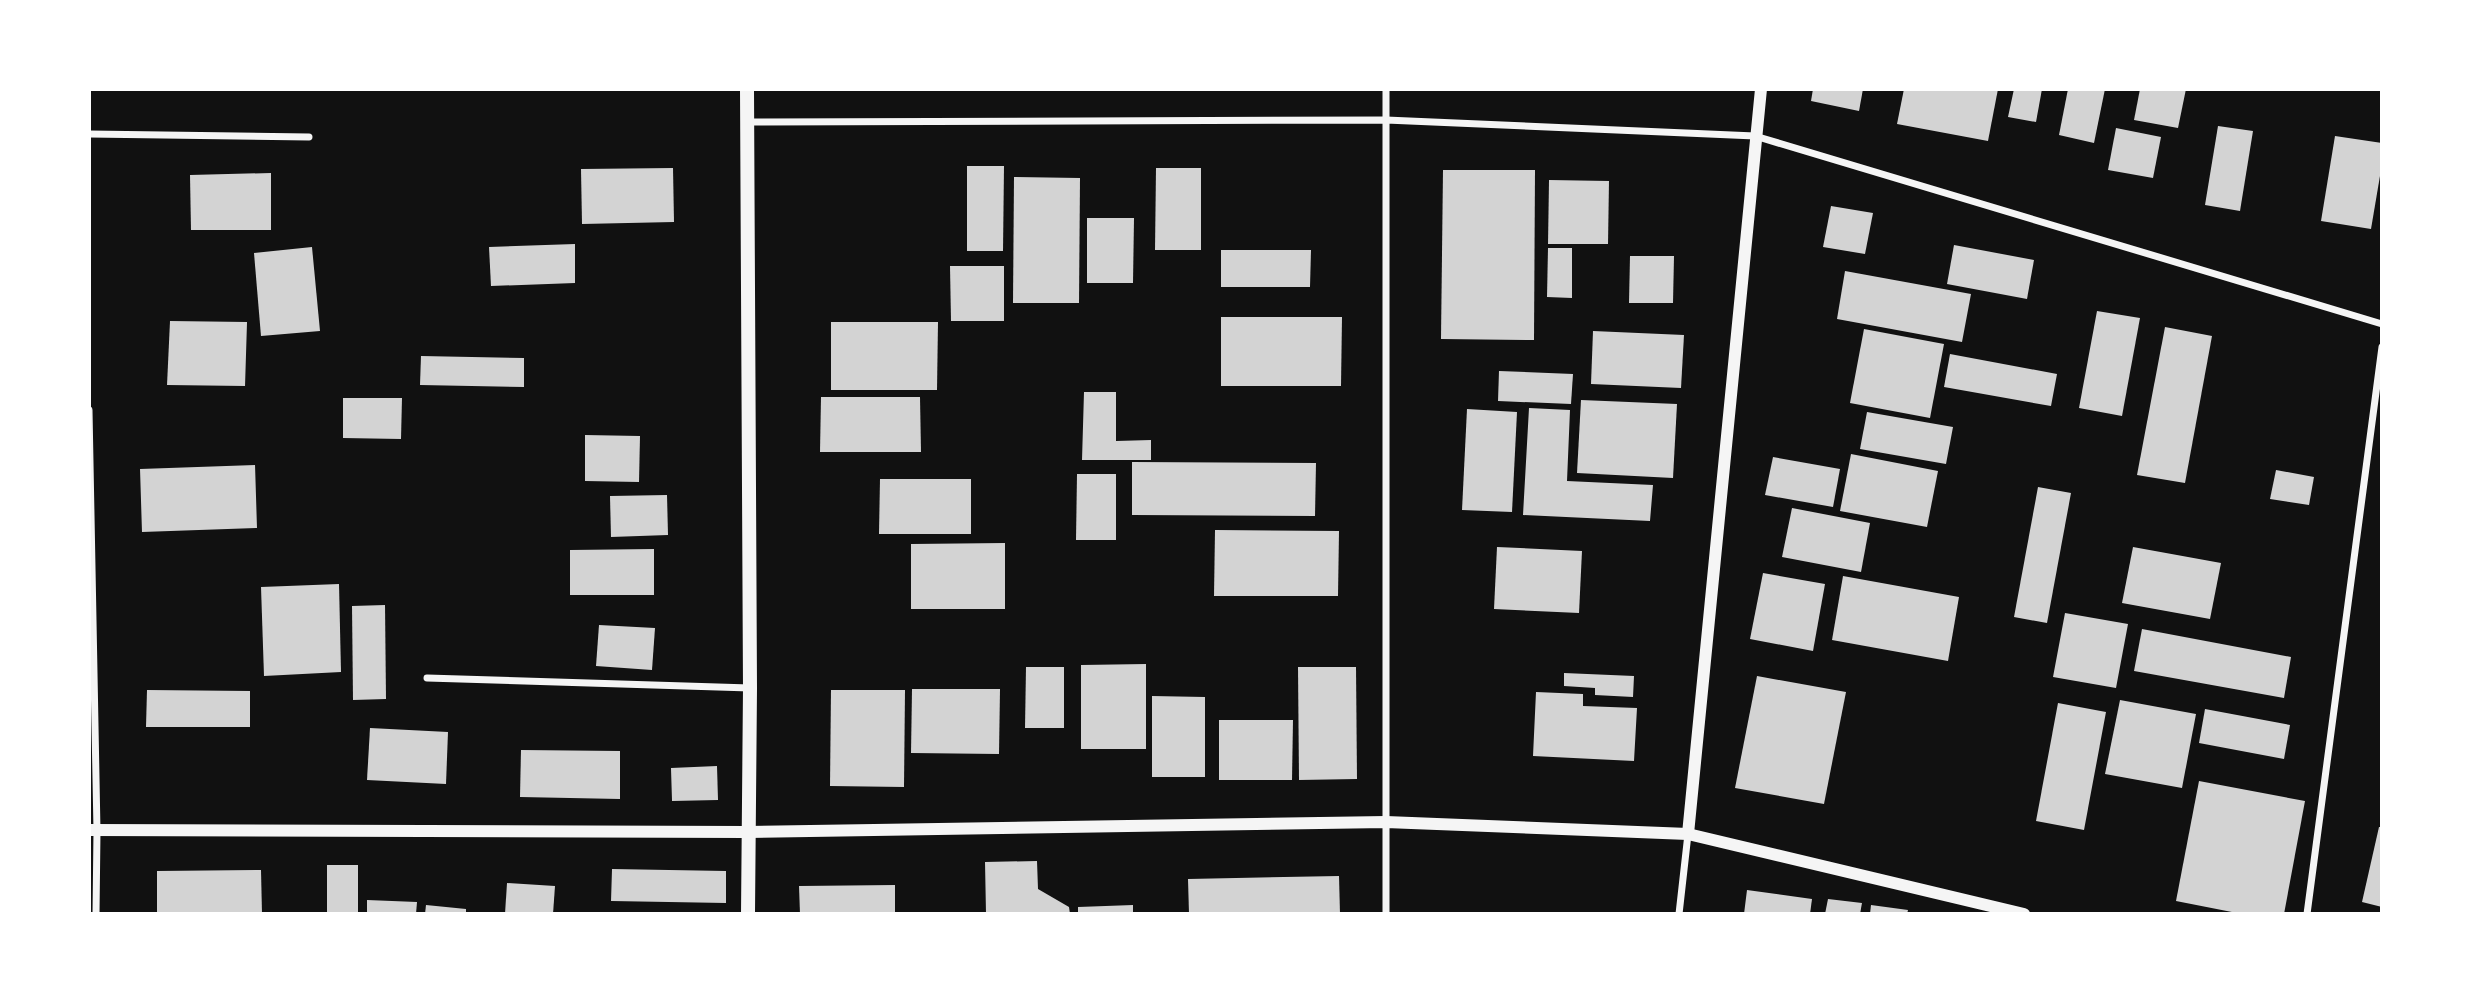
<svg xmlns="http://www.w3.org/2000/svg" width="2471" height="1003" font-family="Roboto,sans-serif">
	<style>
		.building { fill: #d3d3d3 }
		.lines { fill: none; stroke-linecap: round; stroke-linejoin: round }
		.minor { stroke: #f5f5f5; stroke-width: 7 }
		.tertiary { stroke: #f5f5f5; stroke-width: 12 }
		.secondary { stroke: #f5f5f5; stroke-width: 14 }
	</style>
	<rect width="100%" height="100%" fill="#111"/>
	<g class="building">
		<path d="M1813 89H1863L1859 111 1811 101Z"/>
		<path d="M1904 89H1998L1988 141 1897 124Z"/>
		<path d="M2014 89H2042L2036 122 2008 117Z"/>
		<path d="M2068 89H2105L2094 143 2059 135Z"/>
		<path d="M2140 89H2186L2178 128 2134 120Z"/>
		<path d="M2218 126 2253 131 2240 211 2205 205Z"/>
		<path d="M2116 128 2161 137 2153 178 2108 170Z"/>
		<path d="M2335 136 2382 143V164L2371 229 2321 221Z"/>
		<path d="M967 166H1004L1003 251H967Z"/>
		<path d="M673 168 674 222 582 224 581 169Z"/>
		<path d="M1156 168H1201V250H1155Z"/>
		<path d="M1443 170H1535L1534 340 1441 339Z"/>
		<path d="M271 173V230H191L190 175Z"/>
		<path d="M1014 177 1080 178 1079 303H1013Z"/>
		<path d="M1549 180 1609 181 1608 244H1548Z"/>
		<path d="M1831 206 1873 213 1865 254 1823 247Z"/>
		<path d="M1087 218H1134L1133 283H1087Z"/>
		<path d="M575 244V283L491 286 489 247Z"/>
		<path d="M1954 245 2034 260 2027 299 1947 284Z"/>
		<path d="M312 247 320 331 261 336 254 253Z"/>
		<path d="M1548 248H1572V298L1547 297Z"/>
		<path d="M1221 250H1311L1310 287H1221Z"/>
		<path d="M1630 256H1674L1673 303H1629Z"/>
		<path d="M950 266H1004V321H951Z"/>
		<path d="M1845 271 1971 294 1962 342 1837 319Z"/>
		<path d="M2097 311 2140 318 2122 416 2079 408Z"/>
		<path d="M1221 317H1342L1341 386H1221Z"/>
		<path d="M170 321 247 322 245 386 167 385Z"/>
		<path d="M831 322H938L937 390H831Z"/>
		<path d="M2165 327 2212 336 2185 483 2137 475Z"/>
		<path d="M1864 329 1944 344 1930 418 1850 403Z"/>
		<path d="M1593 331 1684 335 1681 388 1591 384Z"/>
		<path d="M1950 354 2057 374 2051 406 1944 387Z"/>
		<path d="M421 356 524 358V387L420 385Z"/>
		<path d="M1499 371 1573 374 1571 404 1498 401Z"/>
		<path d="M1084 392H1116V441L1151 440V460H1082Z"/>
		<path d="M821 397H920L921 452H820Z"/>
		<path d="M343 398H402L401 439 343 438Z"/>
		<path d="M1581 400 1677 404 1673 478 1577 473Z"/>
		<path d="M1529 408 1570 410 1567 481 1653 485 1650 521 1523 515Z"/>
		<path d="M1467 409 1517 412 1512 512 1462 510Z"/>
		<path d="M1867 412 1953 427 1946 464 1860 449Z"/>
		<path d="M585 435 640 436 639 482 585 481Z"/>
		<path d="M1851 454 1938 471 1927 527 1840 511Z"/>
		<path d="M1773 457 1840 469 1833 507 1765 495Z"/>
		<path d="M1132 462 1316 463 1315 516 1132 515Z"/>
		<path d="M255 465 257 528 142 532 140 469Z"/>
		<path d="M2276 470 2314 477 2309 505 2270 499Z"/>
		<path d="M1077 474H1116V540H1076Z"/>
		<path d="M880 479H971V534H879Z"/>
		<path d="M2038 487 2071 493 2047 623 2014 617Z"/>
		<path d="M667 495 668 535 611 537 610 496Z"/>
		<path d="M1792 508 1870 523 1861 572 1782 557Z"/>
		<path d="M1215 530 1339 531 1338 596H1214Z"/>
		<path d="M1005 543V609H911V544Z"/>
		<path d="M1497 547 1582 551 1579 613 1494 609Z"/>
		<path d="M2133 547 2221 563 2210 619 2122 603Z"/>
		<path d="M654 549V595H570V550Z"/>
		<path d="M1763 573 1825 584 1813 651 1750 639Z"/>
		<path d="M1843 576 1959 597 1948 661 1832 640Z"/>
		<path d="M339 584 341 672 264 676 261 587Z"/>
		<path d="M385 605 386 699 353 700 352 606Z"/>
		<path d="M2065 613 2128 624 2116 688 2053 677Z"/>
		<path d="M599 625 655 628 652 670 596 666Z"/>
		<path d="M2142 629 2291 657 2284 698 2134 671Z"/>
		<path d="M1146 664V749H1081V665Z"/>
		<path d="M1026 667H1064V728H1025Z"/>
		<path d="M1298 667H1356L1357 779 1299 780Z"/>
		<path d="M1564 673 1634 676 1633 697 1595 695V688L1564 686Z"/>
		<path d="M1757 676 1846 692 1824 804 1735 788Z"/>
		<path d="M912 689H1000L999 754 911 753Z"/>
		<path d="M147 690 250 691V727H146Z"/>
		<path d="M831 690H905L904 787 830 786Z"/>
		<path d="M1536 692 1583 694V706L1637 708 1634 761 1533 756Z"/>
		<path d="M1152 696 1205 697V777H1152Z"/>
		<path d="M2120 700 2196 714 2182 788 2105 774Z"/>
		<path d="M2058 703 2106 712 2084 830 2036 821Z"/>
		<path d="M2205 709 2290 725 2284 759 2199 743Z"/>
		<path d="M1219 720H1293L1292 780H1219Z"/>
		<path d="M370 728 448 732 446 784 367 780Z"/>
		<path d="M521 750 620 751V799L520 797Z"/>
		<path d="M717 766 718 800 672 801 671 768Z"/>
		<path d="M2199 781 2305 801 2284 914H2242L2176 901Z"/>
		<path d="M2379 827H2382V907L2362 902Z"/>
		<path d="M1037 861 1038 889 1069 907 1070 914H986L985 862Z"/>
		<rect x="327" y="865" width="31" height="49"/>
		<path d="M612 869 726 871V903L611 901Z"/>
		<path d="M261 870 262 914H157V871Z"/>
		<path d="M1339 876 1340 914H1189L1188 879Z"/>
		<path d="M507 883 555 886 553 914H505Z"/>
		<path d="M895 885V914H800L799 886Z"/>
		<path d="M1747 890 1812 899 1810 914H1744Z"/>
		<path d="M1828 899 1862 903 1860 914H1825Z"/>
		<path d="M367 900 417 902 416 914H367Z"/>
		<path d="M426 905 466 909V914H425Z"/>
		<path d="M1133 905V914H1078V907Z"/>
		<path d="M1871 905 1908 910 1907 914H1870Z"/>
	</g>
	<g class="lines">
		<g class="minor">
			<path d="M1386 89V914"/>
			<path d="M747 122 1386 120 1755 136 2382 324"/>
			<path d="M89 134 309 137"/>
			<path d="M89 410 97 831 96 914"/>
			<path d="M427 678 750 688"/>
			<path d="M1679 914 1688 834"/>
			<path d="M2307 914 2382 347"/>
		</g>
		<g class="tertiary">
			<path d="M89 830 747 832 1386 822 1688 834 2024 914"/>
			<path d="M1688 834 1761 89"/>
		</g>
		<path class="secondary" d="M747 89 750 688 748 914"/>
	</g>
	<rect width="2471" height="1003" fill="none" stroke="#ffffff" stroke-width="182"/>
</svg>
